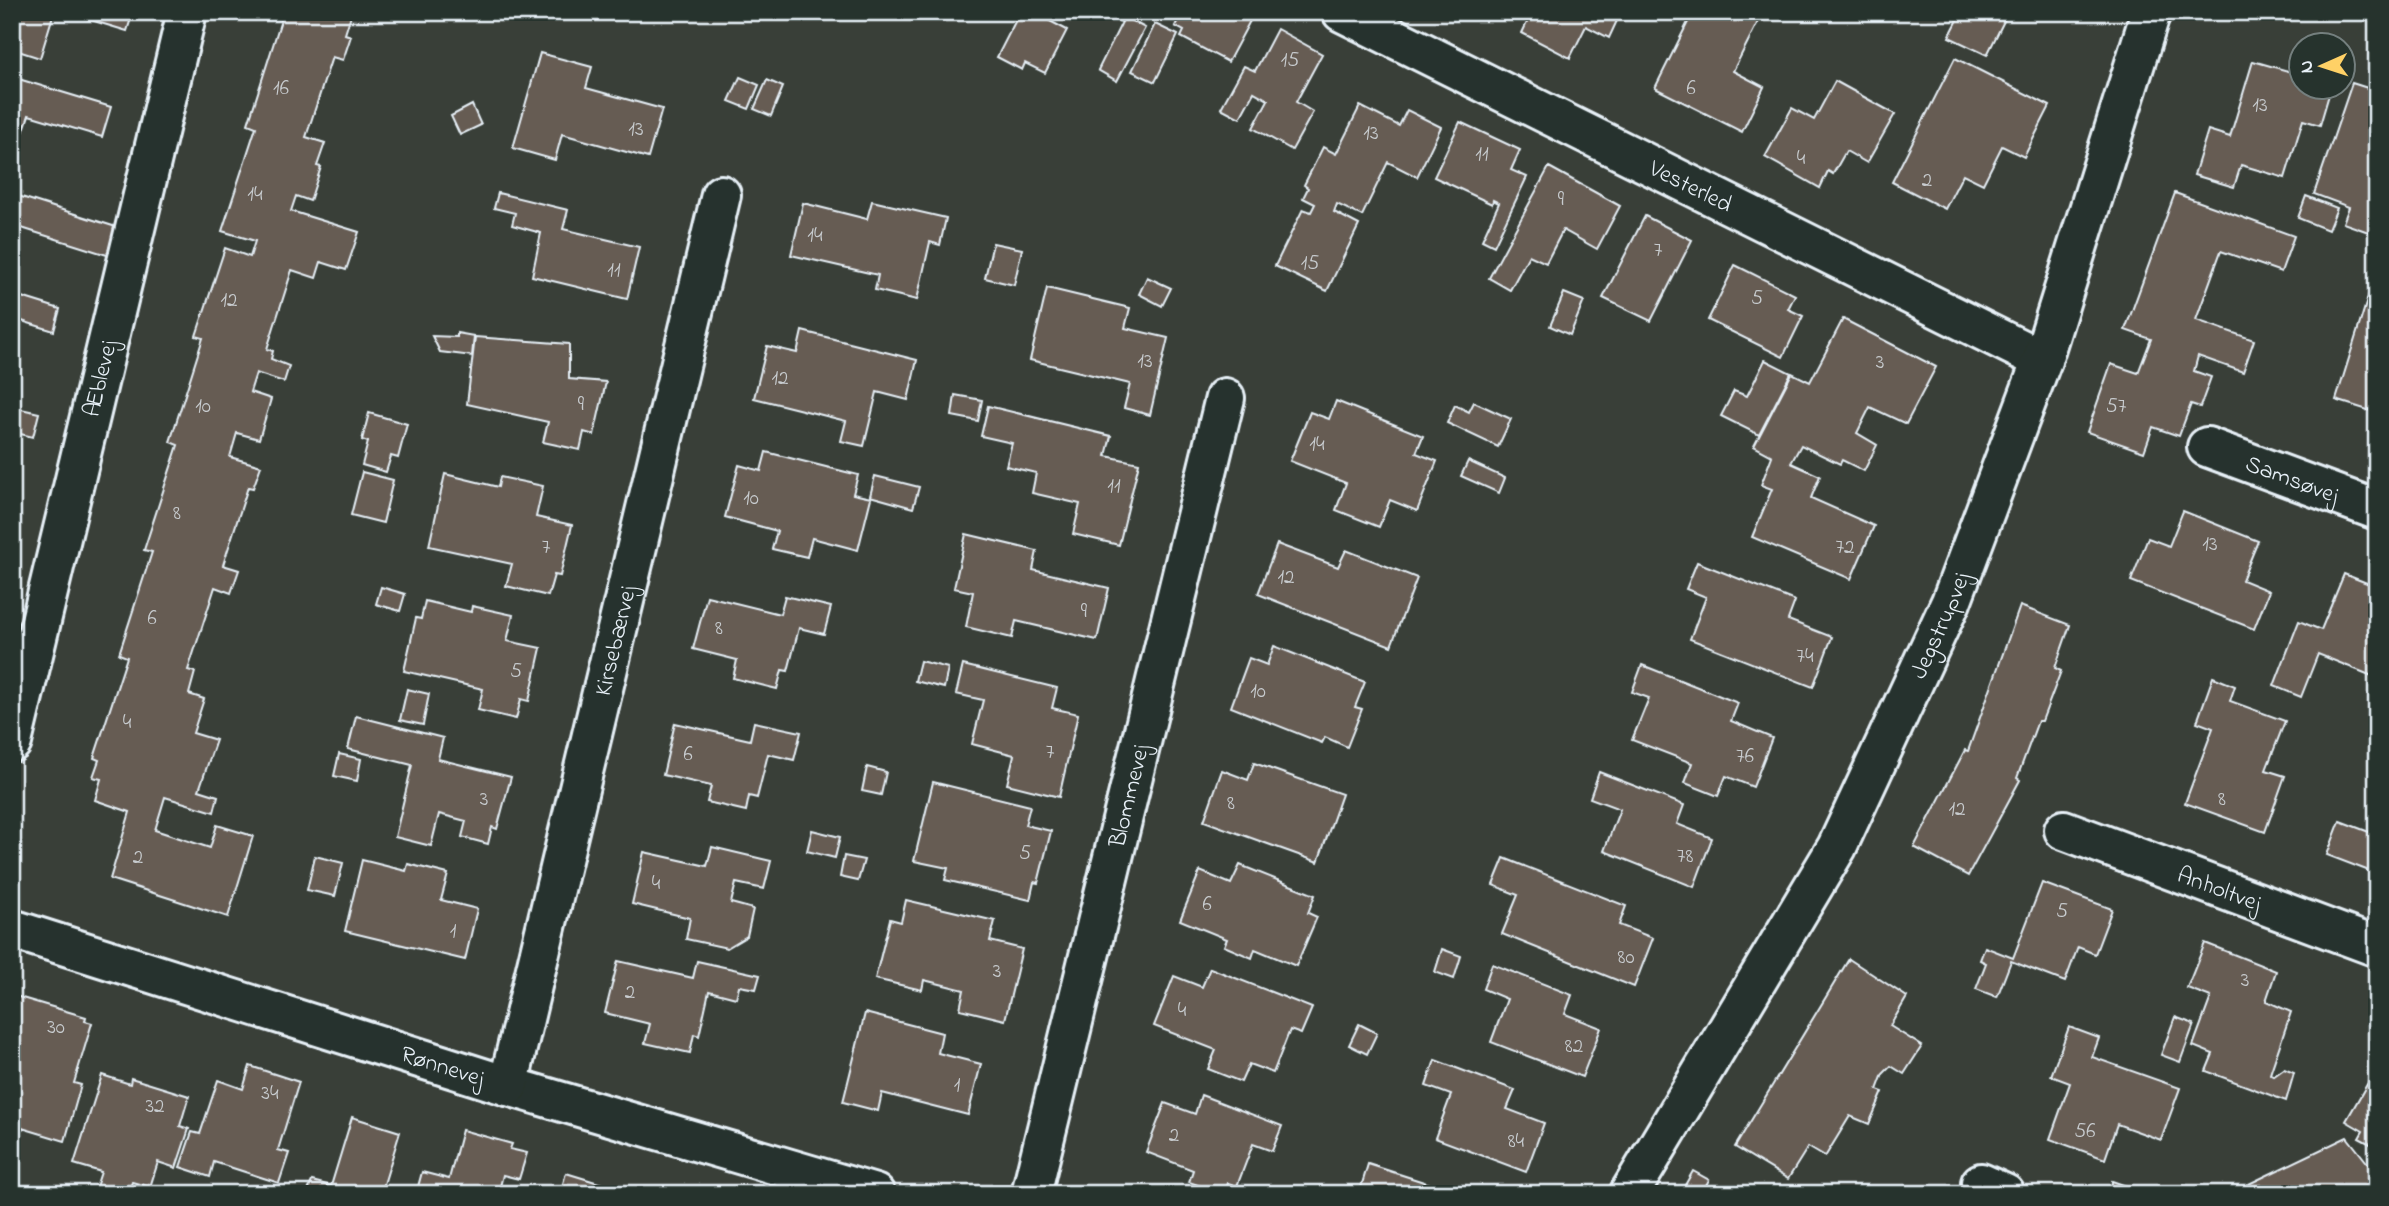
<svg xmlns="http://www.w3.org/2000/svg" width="2389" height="1206" font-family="'Indie Flower',sans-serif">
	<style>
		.building { fill: #665b53; stroke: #e8f1f8; stroke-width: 2 }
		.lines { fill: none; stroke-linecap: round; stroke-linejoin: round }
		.minor-casing { stroke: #e8f1f8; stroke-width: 44 }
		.minor { stroke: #26332d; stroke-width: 38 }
		.labels { text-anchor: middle; stroke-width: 7; stroke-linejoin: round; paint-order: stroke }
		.number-label { font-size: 21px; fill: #c8cccf }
		.street-label { font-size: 24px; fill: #e8f1f8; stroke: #26332d }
	</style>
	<rect width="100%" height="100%" fill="#393f38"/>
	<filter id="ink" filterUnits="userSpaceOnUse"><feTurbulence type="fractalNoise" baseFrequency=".0143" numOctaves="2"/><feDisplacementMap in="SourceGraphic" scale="14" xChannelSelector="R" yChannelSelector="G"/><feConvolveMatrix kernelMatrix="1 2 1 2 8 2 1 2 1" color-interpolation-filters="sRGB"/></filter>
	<g filter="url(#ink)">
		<g class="building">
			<path d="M12 12H54L40 58 12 49Z"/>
			<path d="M64 12H133L127 31Z"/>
			<path d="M276 12H352L345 34 351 36 343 60 332 57 306 137 325 143 317 166 321 167 310 201 296 196 291 211 359 232 346 270 321 262 316 278 292 270 267 349 273 351 271 359 289 366 284 382 256 373 250 392 271 399 259 439 237 433 230 457 261 466 253 488 248 487 223 565 239 570 231 593 215 587 188 670 195 672 189 694 204 699 193 733 216 740 199 790 218 796 214 812 165 797 155 830 210 848 217 825 253 836 228 917 110 879 130 812 95 800 101 779 93 777 99 760 94 758 127 657 119 654 152 552 144 550 178 445 170 442 203 338 196 336 225 248 250 257 255 241 222 231 256 127 248 124 281 20 274 18Z"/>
			<path d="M1020 12H1052L1048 20 1067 30 1045 73 1025 63 1022 70 997 57Z"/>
			<path d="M1102 12H1134L1130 20 1145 28 1117 81 1098 70 1122 22Z"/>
			<path d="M1182 12 1193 14 1194 12H1238L1251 19 1228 62 1181 37 1184 31 1175 26Z"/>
			<path d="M1532 12H1621L1609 38 1586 26 1570 58 1522 33Z"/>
			<path d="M1693 12H1763L1733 71 1764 87 1742 132 1655 88Z"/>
			<path d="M1962 12H1992L2005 19 1987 55 1949 37Z"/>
			<path d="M1155 24 1178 35 1155 82 1132 71Z"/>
			<path d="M1277 29 1322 54 1296 102 1313 112 1292 150 1253 128 1268 100 1254 92 1240 118 1221 108 1244 66 1255 71Z"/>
			<path d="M540 53 592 67 586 88 662 109 648 158 562 134 555 160 513 148Z"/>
			<path d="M1955 58 2050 106 2024 157 2002 146 1983 184 1963 174 1945 209 1892 182Z"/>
			<path d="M2253 61 2302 75V88H2317L2330 91 2320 125 2303 120 2285 178 2241 165 2234 187 2194 175 2208 130 2230 137Z"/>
			<path d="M12 77 111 107 102 137 29 115 20 142 12 139Z"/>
			<path d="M740 77 759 85 749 109 729 101Z"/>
			<path d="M767 80 783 87 771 116 754 109Z"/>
			<path d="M1835 81 1895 114 1867 163 1846 151 1833 174 1828 171 1820 188 1765 157 1792 108 1814 120Z"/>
			<path d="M2352 83 2377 91V235L2343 223 2349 207 2314 194Z"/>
			<path d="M472 105 481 125 460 135 451 116Z"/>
			<path d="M1360 106 1399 126 1407 110 1441 127 1417 177 1388 162 1362 216 1337 204 1334 212 1359 225 1327 291 1275 266 1303 209 1311 212 1315 204 1303 198 1308 188 1304 185 1323 147 1336 154Z"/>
			<path d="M1460 122 1520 150 1511 170 1527 177 1494 246 1482 240 1499 203 1493 200 1492 204 1434 177Z"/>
			<path d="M1549 167 1620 206 1597 249 1563 230 1546 263 1529 255 1510 290 1489 278Z"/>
			<path d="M498 193 568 210 563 229 639 247 627 299 532 276 541 233 512 225 515 213 494 208Z"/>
			<path d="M2175 193 2294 236 2281 272 2221 251 2196 320 2254 340 2243 372 2198 356 2194 371 2211 377 2200 407 2191 404 2179 436 2153 427 2144 452 2087 432 2111 364 2138 373 2151 339 2125 330Z"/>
			<path d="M12 194 116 227 107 255 12 225Z"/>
			<path d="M2306 196 2337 208 2328 230 2298 218Z"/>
			<path d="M872 201 946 218 940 245 930 242 917 300 875 290 878 275 791 255 803 203 867 219Z"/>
			<path d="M1645 216 1692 240 1651 321 1603 298Z"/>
			<path d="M993 243 1022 249 1014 285 985 278Z"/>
			<path d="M1735 265 1795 295 1788 309 1803 316 1783 357 1708 320Z"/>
			<path d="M1147 277 1171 288 1162 306 1139 294Z"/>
			<path d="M2373 281 2377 282V413L2336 400Z"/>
			<path d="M1047 288 1130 308 1125 328 1168 338 1150 415 1124 408 1130 384 1030 360Z"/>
			<path d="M1564 293 1584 301 1570 335 1550 326Z"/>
			<path d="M12 294 60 309 54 331 12 318Z"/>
			<path d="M1843 319 1936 367 1906 424 1870 407 1857 433 1877 445 1864 471 1842 460 1840 464 1801 445 1791 463 1820 476 1811 498 1874 526 1851 579 1752 537 1772 489 1761 485 1772 456 1754 446 1792 373 1810 382Z"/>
			<path d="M802 331 917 360 908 400 877 392 864 446 841 441 846 421 754 398 767 346 797 353Z"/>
			<path d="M457 333 474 336 472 356 440 352 432 336 457 337Z"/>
			<path d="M475 337 569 344V379L606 382 594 435 584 432 580 450 543 442 548 422 467 404Z"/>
			<path d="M1765 360 1791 373 1759 435 1721 416 1734 391 1747 396Z"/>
			<path d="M955 395 982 400 978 421 952 416Z"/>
			<path d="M1336 401 1423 436 1416 453 1437 461 1417 511 1390 500 1379 527 1336 510 1346 483 1290 461 1310 412 1329 419Z"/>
			<path d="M1474 402 1511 419 1498 447 1447 423 1455 405 1469 412Z"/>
			<path d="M988 406 1111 436 1106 456 1139 463 1119 545 1073 534 1080 504 1032 493 1036 473 1006 466 1012 443 981 436Z"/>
			<path d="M12 407 39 413 33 437 12 432Z"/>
			<path d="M369 413 407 424 398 458 391 456 386 472 362 465 368 442 362 440Z"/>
			<path d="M766 452 858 475 853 494 871 498 858 550 812 538 807 557 772 549 777 531 725 517 739 465 761 471Z"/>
			<path d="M1468 461 1505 478 1499 493 1461 476Z"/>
			<path d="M362 472 393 480 383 523 351 515Z"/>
			<path d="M445 474 498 487 500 477 543 486 536 517 572 525 560 576 554 575 548 596 506 586 512 564 429 546Z"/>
			<path d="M875 476 919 487 913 508 870 496Z"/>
			<path d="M2183 511 2258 541 2242 580 2269 591 2254 629 2131 581 2148 538 2169 546Z"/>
			<path d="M966 534 1037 551 1033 570 1109 588 1097 640 1016 621 1012 638 966 627 973 592 954 588Z"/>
			<path d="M1277 544 1338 567 1346 550 1417 578 1391 646 1258 594Z"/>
			<path d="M1697 562 1795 601 1788 620 1832 637 1813 687 1690 639 1706 597 1686 589Z"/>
			<path d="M2344 574 2377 587V678L2318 654 2301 697 2274 686 2299 621 2321 630Z"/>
			<path d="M381 587 405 594 400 611 376 604Z"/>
			<path d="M707 596 780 614 785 596 831 607 824 634 799 628 788 671 782 670 777 689 733 678 737 660 693 649Z"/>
			<path d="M425 601 471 612 472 606 513 615 507 641 541 648 529 701 521 699 516 719 478 710 483 689 404 671 416 618 421 619Z"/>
			<path d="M2020 606 2070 625 2055 668 2061 671 2042 721H2038L2017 778 2020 780 1968 876 1914 847 1965 750 1968 751Z"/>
			<path d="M1274 646 1365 682 1355 707 1362 709 1347 747 1325 737 1322 743 1231 707 1249 658 1267 665Z"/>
			<path d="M920 661 948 668 944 688 915 681Z"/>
			<path d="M963 665 1057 688 1052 708 1078 714 1059 797 1007 784 1014 755 972 744 983 700 956 694Z"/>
			<path d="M1642 665 1738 703 1731 721 1772 738 1753 787 1726 776 1718 796 1685 783 1692 763 1632 740 1649 698 1632 692Z"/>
			<path d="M2213 677 2235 686 2230 701 2285 721 2266 770 2285 776 2265 832 2185 803 2213 728 2197 722Z"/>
			<path d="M407 689 429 694 423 725 400 720Z"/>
			<path d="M356 716 443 738 438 759 511 777 497 829 492 827 488 844 462 837 466 821 439 814 431 846 395 837 412 765 348 749Z"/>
			<path d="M754 722 801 732 794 760 768 754 757 798 749 796 746 811 707 802 711 786 663 775 675 723 750 740Z"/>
			<path d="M339 754 361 759 357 781 334 776Z"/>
			<path d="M1254 763 1342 794 1318 862 1204 821 1222 770 1248 780Z"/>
			<path d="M867 767 886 772 881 795 862 791Z"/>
			<path d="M1599 772 1684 805 1677 824 1712 838 1694 887 1604 851 1620 809 1590 798Z"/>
			<path d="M933 782 1030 806 1025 825 1051 831 1038 883 1034 882 1030 900 945 880 948 868 914 861Z"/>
			<path d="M2340 821 2377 835V874L2327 855Z"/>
			<path d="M812 830 840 837 835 858 807 851Z"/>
			<path d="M712 847 771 861 764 889 736 883 731 903 753 909 747 936 727 948 686 939 690 918 632 904 644 852 707 866Z"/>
			<path d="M315 856 343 863 335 896 307 890Z"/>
			<path d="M844 856 864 860 858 881 840 877Z"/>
			<path d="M1504 858 1626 906 1619 925 1653 938 1634 987 1502 934 1518 895 1493 885Z"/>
			<path d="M362 860 406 871 408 864 448 874 441 900 477 909 465 960 345 931Z"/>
			<path d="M1240 865 1315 895 1308 913 1317 917 1296 966 1255 949 1252 958 1224 946 1227 939 1180 920 1200 871 1231 884Z"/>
			<path d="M2042 883 2112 909 2095 954 2078 947 2065 982 2011 961 1997 997 1976 989 1986 963 1980 960 1985 947 2013 958Z"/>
			<path d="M906 900 995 921 990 941 1022 949 1005 1020 960 1009 964 990 924 980 922 990 875 979 890 919 901 922Z"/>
			<path d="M2205 943 2276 971 2266 1001 2291 1012 2270 1074 2274 1076 2284 1069 2294 1073 2286 1101 2206 1071 2213 1054 2193 1046 2211 997 2187 988Z"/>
			<path d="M1442 949 1461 956 1454 979 1435 972Z"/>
			<path d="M1849 959 1907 997 1890 1026 1922 1046 1904 1074 1891 1066 1883 1074 1877 1090 1883 1092 1869 1124 1850 1116 1825 1157 1808 1147 1788 1179 1735 1147Z"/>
			<path d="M618 961 693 978 697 961 760 975 756 989 739 986 736 998 709 991 699 1036 694 1034 690 1053 645 1043 650 1024 605 1013Z"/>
			<path d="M1492 964 1572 995 1565 1014 1601 1028 1582 1077 1491 1042 1507 999 1483 989Z"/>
			<path d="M1210 968 1312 1008 1301 1034 1290 1030 1273 1073 1249 1064 1241 1082 1208 1069 1216 1050 1154 1026 1174 976 1202 987Z"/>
			<path d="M12 995 86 1017 85 1021 92 1023 74 1083 81 1085 65 1141 12 1125Z"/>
			<path d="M865 1013 942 1033 938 1053 981 1064 968 1115 882 1093 878 1111 843 1102Z"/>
			<path d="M2175 1017 2194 1024 2180 1062 2161 1055Z"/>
			<path d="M1359 1024 1377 1033 1367 1054 1349 1045Z"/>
			<path d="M2069 1027 2099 1038 2092 1057 2180 1088 2161 1140 2117 1124 2105 1159 2050 1139 2070 1083 2051 1076Z"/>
			<path d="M1435 1060 1515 1090 1507 1109 1544 1123 1526 1172 1435 1138 1451 1095 1426 1086Z"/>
			<path d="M250 1066 299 1082 278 1150 289 1153 279 1183 214 1162 210 1177 180 1167 192 1132 200 1134 218 1080 243 1089Z"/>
			<path d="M2377 1067V1146L2376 1147 2359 1138 2363 1131 2346 1121Z"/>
			<path d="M102 1075 130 1084 131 1078 189 1096 180 1126 189 1129 176 1168 158 1162 150 1187 132 1182 128 1194H107L95 1190 101 1172 74 1164Z"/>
			<path d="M1201 1095 1282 1126 1272 1151 1253 1144 1237 1186 1228 1183 1224 1194 1189 1182 1193 1170 1146 1152 1165 1103 1195 1114Z"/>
			<path d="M352 1117 400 1132 381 1194H307L312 1181 331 1186Z"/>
			<path d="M462 1130 512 1144 510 1149 527 1153 519 1179 503 1175 498 1194H416L422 1172 449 1179Z"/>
			<path d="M2347 1137 2377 1175V1194H2228Z"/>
			<path d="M1368 1164 1461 1194H1359Z"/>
			<path d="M1693 1171 1709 1180 1701 1194H1680Z"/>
			<path d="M566 1173 615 1188 613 1194H560Z"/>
			<path d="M2112 1181 2138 1190V1194H2111Z"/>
		</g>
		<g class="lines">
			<g class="minor-casing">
				<g id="minor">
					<path id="s1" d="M1342 12 2042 360"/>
					<path id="s2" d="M2207 447 2377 510"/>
					<path id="s3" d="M12 742 187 12"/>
					<path id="s4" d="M2064 830 2377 947"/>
					<path id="s5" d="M12 929 508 1086 875 1194"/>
					<path id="s6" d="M508 1086 721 195"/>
					<path d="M1981 1183 2005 1194"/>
					<path id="s7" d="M1031 1194 1225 398"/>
					<path id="s8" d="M1629 1194 1837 847 1951 602 2042 360 2151 12"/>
				</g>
			</g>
			<use href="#minor" class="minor"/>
		</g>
	</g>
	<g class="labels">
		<g class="number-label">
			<text x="1290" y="66">15</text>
			<text x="281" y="94">16</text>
			<text x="1691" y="94">6</text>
			<text x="2260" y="111">13</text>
			<text x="636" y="135">13</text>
			<text x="1371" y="139">13</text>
			<text x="1482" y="160">11</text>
			<text x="1801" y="164">4</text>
			<text x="1927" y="186">2</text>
			<text x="255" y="200">14</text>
			<text x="1561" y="205">9</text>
			<text x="815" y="241">14</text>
			<text x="1658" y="256">7</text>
			<text x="1310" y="269">15</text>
			<text x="614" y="276">11</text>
			<text x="1757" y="304">5</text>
			<text x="229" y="306">12</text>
			<text x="1145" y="367">13</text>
			<text x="1880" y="368">3</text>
			<text x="780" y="384">12</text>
			<text x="581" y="410">9</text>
			<text x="203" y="412">10</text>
			<text x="2116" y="412">57</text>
			<text x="1317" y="450">14</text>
			<text x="1114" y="492">11</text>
			<text x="751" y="504">10</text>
			<text x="177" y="519">8</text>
			<text x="2210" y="550">13</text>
			<text x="546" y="553">7</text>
			<text x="1845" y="553">72</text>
			<text x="1286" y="583">12</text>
			<text x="1084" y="617">9</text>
			<text x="152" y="624">6</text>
			<text x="719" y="634">8</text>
			<text x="1805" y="662">74</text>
			<text x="516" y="677">5</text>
			<text x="1258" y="697">10</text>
			<text x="127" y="728">4</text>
			<text x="1050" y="758">7</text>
			<text x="688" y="760">6</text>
			<text x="1745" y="762">76</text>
			<text x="484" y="805">3</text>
			<text x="2222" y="805">8</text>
			<text x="1231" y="809">8</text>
			<text x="1957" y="815">12</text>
			<text x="1025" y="859">5</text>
			<text x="1685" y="862">78</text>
			<text x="138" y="863">2</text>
			<text x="656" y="889">4</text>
			<text x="1207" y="910">6</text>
			<text x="2062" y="917">5</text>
			<text x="453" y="937">1</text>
			<text x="1626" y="963">80</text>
			<text x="997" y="977">3</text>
			<text x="2245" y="986">3</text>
			<text x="630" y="998">2</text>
			<text x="1182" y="1016">4</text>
			<text x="56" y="1033">30</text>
			<text x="1574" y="1052">82</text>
			<text x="957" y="1091">1</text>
			<text x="270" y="1099">34</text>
			<text x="155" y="1112">32</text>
			<text x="2085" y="1137">56</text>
			<text x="1174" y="1141">2</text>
			<text x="1516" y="1147">84</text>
		</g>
		<g class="street-label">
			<text dy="8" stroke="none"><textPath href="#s1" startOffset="390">Vesterled</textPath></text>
			<text dy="8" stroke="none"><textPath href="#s3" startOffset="374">Æblevej</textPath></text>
			<text dy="8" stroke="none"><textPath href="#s2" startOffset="91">Samsøvej</textPath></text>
			<text dy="8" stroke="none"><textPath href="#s8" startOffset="649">Jegstrupvej</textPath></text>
			<text dy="8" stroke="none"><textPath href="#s6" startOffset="458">Kirsebærvej</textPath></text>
			<text dy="8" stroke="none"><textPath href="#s7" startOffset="410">Blommevej</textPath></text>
			<text dy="8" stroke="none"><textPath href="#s4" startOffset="166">Anholtvej</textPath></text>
			<text dy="8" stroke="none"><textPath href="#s5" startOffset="452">Rønnevej</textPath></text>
		</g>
	</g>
	<rect width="2389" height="1206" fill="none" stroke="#26332d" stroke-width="42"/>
	<rect x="21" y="21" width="2347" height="1164" fill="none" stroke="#e8f1f8" stroke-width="2.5" filter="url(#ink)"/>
	<g transform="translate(2322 66) rotate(267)"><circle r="33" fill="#26332d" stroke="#747f7e" stroke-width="2"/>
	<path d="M0-5L12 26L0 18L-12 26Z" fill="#ffd166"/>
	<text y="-10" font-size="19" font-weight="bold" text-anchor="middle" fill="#e8f1f8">N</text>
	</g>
</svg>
